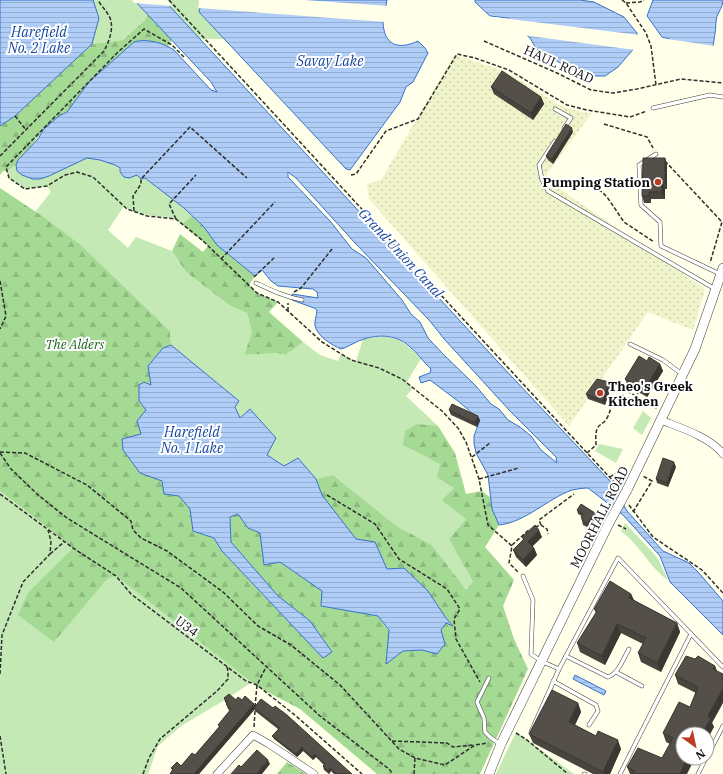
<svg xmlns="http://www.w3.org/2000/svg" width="723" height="774" font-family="'IBM Plex Serif',serif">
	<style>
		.farmland { fill: url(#farmland-dots) }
		.green { fill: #c5e9b4 }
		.forest { fill: url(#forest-firs) }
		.water { fill: url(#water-rules); stroke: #3572ce; fill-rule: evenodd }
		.pier { fill: #ffffea }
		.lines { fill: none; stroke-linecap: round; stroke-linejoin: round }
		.service-casing { stroke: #3f3f3f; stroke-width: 4.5 }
		.minor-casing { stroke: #3f3f3f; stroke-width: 8 }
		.tertiary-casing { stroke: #3f3f3f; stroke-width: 10 }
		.path { stroke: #2e2e2e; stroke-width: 1.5; stroke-dasharray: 4 2; stroke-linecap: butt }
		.service { stroke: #fff; stroke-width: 3.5 }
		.minor { stroke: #fff; stroke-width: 7 }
		.tertiary { stroke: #fff; stroke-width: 9 }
		.tertiary-bridge-casing { stroke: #3f3f3f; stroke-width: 10; stroke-linecap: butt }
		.tertiary-bridge { stroke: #fff; stroke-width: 9 }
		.wall { fill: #48443e }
		.shaded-wall { fill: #3b3732 }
		.building { fill: #544f48; stroke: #3b3732 }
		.poi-dot { fill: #bc3b23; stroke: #fff; stroke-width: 1.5 }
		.labels { text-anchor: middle; stroke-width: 4; stroke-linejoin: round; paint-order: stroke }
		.street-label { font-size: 13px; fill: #0c0c0c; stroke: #fff }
		.poi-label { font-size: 13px; font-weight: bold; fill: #0c0c0c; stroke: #fff; text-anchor: end }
		.park-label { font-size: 13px; font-style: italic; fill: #1c631c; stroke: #fff }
		.water-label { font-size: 14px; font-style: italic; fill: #15469d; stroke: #fff }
	</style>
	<defs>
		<pattern id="farmland-dots" width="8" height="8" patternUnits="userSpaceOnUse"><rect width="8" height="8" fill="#eff4cb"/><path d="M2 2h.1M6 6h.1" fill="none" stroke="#ccd0ad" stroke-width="1.8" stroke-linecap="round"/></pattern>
		<pattern id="forest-firs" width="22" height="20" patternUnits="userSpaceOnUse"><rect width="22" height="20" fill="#a5da94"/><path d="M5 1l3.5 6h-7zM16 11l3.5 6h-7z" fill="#8dba7e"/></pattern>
		<pattern id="water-rules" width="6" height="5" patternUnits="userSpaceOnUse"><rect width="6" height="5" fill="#afcdf6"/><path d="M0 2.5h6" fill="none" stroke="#95afd2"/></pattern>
	</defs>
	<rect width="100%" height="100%" fill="#ffffea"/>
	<path class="farmland" d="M454 55 505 71 561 106 582 112 592 113 544 178 705 289 693 330 648 312 569 426 369 199 367 184 381 180Z"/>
	<g class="green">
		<path d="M93 0H134L148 15 145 20 123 40 92 44 99 18Z"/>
		<path d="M164 0H199V12L225 39H200Z"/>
		<path d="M87 158C98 159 118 160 120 172L133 176 137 175C157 183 176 200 192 216L182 224C166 211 142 221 124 206L108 230 128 248 136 237 172 251 186 272 229 305 247 313 252 332 244 355 278 353 286 355 303 342 320 355 338 361 341 354 356 361 363 339C392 333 402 338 421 359L417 365 407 382 413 388 406 396 438 426 429 428 440 464 454 489 466 519 449 539 473 582 466 591 432 545 398 527 333 475 316 479 298 458 284 466 267 455 250 409 240 418 235 407 239 401 171 345 170 331 81 245 45 218 35 212 51 192 47 186 25 189 9 178 7 171 16 165 17 171 49 176Z"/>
		<path d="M643 411 651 418 642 435 633 428Z"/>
		<path d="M599 444 623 449 616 463 595 451Z"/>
		<path d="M0 491 48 530 73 548 116 576 252 682 228 698 181 726 158 746 148 774H0Z"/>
		<path d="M625 523 655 555 659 561 668 580C650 568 640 545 621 531Z"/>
		<path d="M516 732 574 774H496Z"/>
	</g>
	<g class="forest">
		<path d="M148 15 172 40 168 46 160 44 116 59 89 82 67 112 59 116 44 129 32 145 18 160 16 165 7 171H3L0 175V126L15 116 92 44 123 40 145 20Z"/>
		<path d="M0 188 45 218 81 245 170 331 171 345 163 348 151 385 141 434 140 473 162 481 179 496 190 509 193 531 214 538 222 551 323 658 332 652 310 621 278 596 231 542 230 517 238 514 248 528 260 533 280 562 323 591 321 606 378 616 403 651 422 650 437 654 441 630 446 623 452 625 446 618 387 569 375 543 356 539 321 495 316 479 333 475 398 527 432 545 466 590 473 582 449 539 466 519 442 500 454 488 437 477 440 464 403 445 405 431 417 424 438 426 455 453 466 494 482 491 491 498 492 509 499 525 485 547 514 580 503 606 514 639 528 669 480 774H377L300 709 258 687 116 576 107 579 54 642 18 615 28 593 73 548 0 491Z"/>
		<path d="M192 216 204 227 217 245 255 276 249 285 257 293 278 302 269 312 303 342 286 355 278 353 244 355 252 332 247 313 229 305 186 272 172 251 180 234 203 252 208 246 182 224Z"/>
		<path d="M287 762 306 774H277Z"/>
	</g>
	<g class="water">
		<path d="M0 0H93L99 18 92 44 15 116 0 126Z"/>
		<path d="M134 0H164L498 362 610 481 627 511 663 551 689 563 698 572 723 601V635L670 582 660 556 623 515 588 488C583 488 577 489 572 490 547 499 526 522 499 525L492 509 488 475 476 453 474 443V436L480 420 458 401 430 380 421 383 419 377 430 373 431 369C423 362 417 352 409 346 397 335 379 334 364 339 356 341 349 347 341 349 332 345 318 337 315 326 314 321 317 315 317 310L314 308 292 300V294L318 298 317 292 313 289 278 286 271 281 262 270 255 276 217 245 204 227 184 208 145 178 141 179 137 175 129 178 124 177 120 172V168L115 165 100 160 87 158 49 176 40 179H33L22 175 17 171 16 165 18 160 38 139 44 129 59 116 67 112 89 82 134 42C146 38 164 43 174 50L211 90 217 92 211 82ZM288 172 296 178 355 243 429 320 445 340 510 411 556 457 557 463 541 450 531 436 520 427 508 420 499 409 491 404 475 385 443 354 428 338 420 322 411 314 402 300 366 258 352 249 330 221 288 177Z"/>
		<path d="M202 0H387C386 7 383 15 383 22 384 46 399 50 418 41L425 48 428 53 413 82 406 87 400 102 350 170 346 169 199 12Z"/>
		<path d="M475 0H580L594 2 624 17 637 33 636 46 618 67 605 76H594L574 66 564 65 537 50 530 38 508 18 490 16 475 2Z"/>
		<path d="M653 0H723C723 8 716 14 716 22 716 32 713 43 712 54L681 48 669 39 662 37 647 16Z"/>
		<path d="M171 345 239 401 235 407 240 418 250 409 276 438 267 455 284 466 298 458 316 479 322 495 356 539 375 542 387 569 404 568 428 591 446 618 453 626 446 623 441 630 445 644 437 654 422 650 403 651 386 664 389 630 378 616 321 606 322 591 280 562 264 565 260 533 248 528 238 514 230 517 231 542 278 596 310 621 332 652 323 658 222 551 214 538 193 531 190 509 179 496 164 494 162 481 140 473 123 450 122 439 141 434 137 421 146 410 139 401V385L144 382 151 385 148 366 163 348Z"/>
		<path d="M575 675 606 691 604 695 573 679Z"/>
	</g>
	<g class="pier">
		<path d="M132 0H167L172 6 134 3Z"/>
		<path d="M200 0H305L388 6 385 22 198 8Z"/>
		<path d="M486 16 639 35 638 47 635 50 515 34 507 20 489 18Z"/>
		<path d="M661 38 715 46 714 54 702 59 680 50 668 41Z"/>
	</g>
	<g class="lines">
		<g class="service-casing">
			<g id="service">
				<path d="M653 108 710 95 723 97"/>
				<path d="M555 109 571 118 564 128"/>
				<path d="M555 141 539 165 542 180 548 191 715 289"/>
				<path d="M656 154 639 165 641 205 660 222 661 246 720 274"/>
				<path d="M256 283C271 290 285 297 302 300"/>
				<path d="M630 344 663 360 682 374"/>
				<path d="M523 576 533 600 531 654 541 661 559 669 618 558 723 667"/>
				<path d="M566 656 608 677C619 673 623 659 629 649"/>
				<path d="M616 672 642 686"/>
				<path d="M489 678 477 702 484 718 485 732 490 737 500 744"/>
				<path d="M553 681 596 705 598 711 589 725"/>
				<path d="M531 732 559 669"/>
				<path d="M707 757 723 726"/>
				<path d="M584 774H585"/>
				<path d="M620 774 691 634"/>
				<path d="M698 774 706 758"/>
			</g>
		</g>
		<g class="minor-casing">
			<g id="minor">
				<path d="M661 420C681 428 710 437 723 454"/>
				<path d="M217 774 253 735 269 744 314 774"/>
			</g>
		</g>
		<g class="tertiary-casing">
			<g id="tertiary">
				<path d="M627 490 695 349 723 268"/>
				<path d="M489 774 501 744 609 523"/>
			</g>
		</g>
		<g class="path">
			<path d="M169 0C318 161 466 323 615 483L619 488"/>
			<path d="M622 0 626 3 646 33 651 46 656 85"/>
			<path d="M626 3 640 2 644 0"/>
			<path d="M484 41 557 73 591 90 613 93 637 89 681 79 723 83"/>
			<path d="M184 57 172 45 144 29 118 52 6 167 9 178 25 189 47 186 65 175 77 172 93 177 127 209 147 216 176 219 202 240 257 293 278 302 322 342 351 360 379 368 402 379 442 411 458 428 466 442 479 479 488 525 512 546 509 563 518 572"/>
			<path d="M15 116 26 130"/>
			<path d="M604 124 647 137 653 148"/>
			<path d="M0 156 104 51C109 42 115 26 109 16 106 10 101 6 98 0"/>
			<path d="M665 161 722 222 710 263"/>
			<path d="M351 175 356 174 386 131 418 119 457 54 475 58 509 70 567 105 587 110 630 117 647 111"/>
			<path d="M577 179 602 192 607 197 624 222 654 242"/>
			<path d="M134 211 133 196 141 184V179L190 127 247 178"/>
			<path d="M176 219 169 204 196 175"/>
			<path d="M221 259 275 202"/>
			<path d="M254 277 274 258"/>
			<path d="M0 281 6 316 0 329"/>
			<path d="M294 292 301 288 332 249"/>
			<path d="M288 311V303"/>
			<path d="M622 388 658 409"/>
			<path d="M0 452 25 453 87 485 131 521 133 530 141 538 167 551 223 592 258 626 291 645 340 685 399 749 415 758 445 765 475 745 488 743"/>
			<path d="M0 453 11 469 37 494 67 518 181 588 320 716 389 769 393 774"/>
			<path d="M587 453 596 445C596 440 595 434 597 429 599 424 605 423 607 418 613 407 609 401 622 395L634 401 639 392"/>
			<path d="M472 457 490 443"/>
			<path d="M610 477 616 473H625"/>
			<path d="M479 479 519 468"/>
			<path d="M0 494 73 548 116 576 131 594 246 681 257 685 296 716 362 774"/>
			<path d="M327 495 375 524 399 559 447 589 460 609 454 619 456 639 480 682"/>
			<path d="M629 505 653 537 702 570 723 593"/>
			<path d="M633 512 652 481 643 476"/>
			<path d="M541 525 539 520 574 494"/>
			<path d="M618 525 626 529"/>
			<path d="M535 527 541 525 547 529 548 534"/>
			<path d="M512 545 530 529"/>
			<path d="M50 554 64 542"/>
			<path d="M0 674 2 635 23 582 50 554 51 541 48 530"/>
			<path d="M255 707 257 685 266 667"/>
			<path d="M254 727 255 711"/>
			<path d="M516 733 527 740 568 774"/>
			<path d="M0 736 6 774"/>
			<path d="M392 741 447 743 453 747 473 745"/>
			<path d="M143 774 149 758 160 739 217 691 228 679V671L227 667"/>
			<path d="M414 774 415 758"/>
		</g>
		<use href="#service" class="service"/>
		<use href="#minor" class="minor"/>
		<use href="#tertiary" class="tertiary"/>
		<g class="tertiary-bridge-casing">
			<path id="tertiary-bridge" d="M609 523 627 490"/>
		</g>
		<use href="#tertiary-bridge" class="tertiary-bridge"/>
	</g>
	<g class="wall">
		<path d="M491 87 541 97 544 104 533 120 494 94Z"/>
		<path d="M573 132 553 164 548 160 546 156Z"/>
		<path d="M665 158 667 165V189H665V199H651V203H644L642 196Z"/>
		<path d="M647 361 660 364 663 371 647 397 628 386 625 379Z"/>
		<path d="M611 387 605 405 588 399 586 394Z"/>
		<path d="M449 410 480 420 477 427 451 415Z"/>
		<path d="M676 467 668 487 657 483 656 479Z"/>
		<path d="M577 510 595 513 596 518 589 528 583 525 581 517 582 516 578 514Z"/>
		<path d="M522 537H542L532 546 534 548 537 555 526 567 516 557 513 550 523 540Z"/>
		<path d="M631 594 634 600 677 623 680 632 661 672 641 662 638 653 643 644 621 633 605 665 580 652 577 643 596 613 594 609Z"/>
		<path d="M695 659 715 666 717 671 712 723 714 727 683 734 687 774H630L627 767 662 758 670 744 666 742 663 733 690 707 696 693 678 684 675 675Z"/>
		<path d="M224 698 242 700 254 704 255 707 352 774H334L331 771 329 774 324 770 323 766 324 765 316 757 313 760 303 751 297 757 274 739 272 736 278 729 255 711V709L199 774H170L173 771 171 768 181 766 195 755 219 727 218 725 230 711 228 709 226 704H227L225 702Z"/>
		<path d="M578 703 581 712 575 725 621 749 610 774H593L533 743 529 734Z"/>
	</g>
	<g class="shaded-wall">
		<path d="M541 97 544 104 533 120 531 113Z"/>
		<path d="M572 128 573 132 553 164 552 159Z"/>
		<path d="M665 158 667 165V189L665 182Z"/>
		<path d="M662 182 665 189V199L662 192Z"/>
		<path d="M649 192 651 199V203L649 196Z"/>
		<path d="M660 364 663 371 647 397 644 390Z"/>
		<path d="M609 382 611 387 605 405 603 401Z"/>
		<path d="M478 416 480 420 477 427 475 423Z"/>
		<path d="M674 462 676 467 668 487 667 483Z"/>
		<path d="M595 513 596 518 589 528 587 524Z"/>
		<path d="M539 530 542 537 530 549 528 542Z"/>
		<path d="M534 548 537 555 526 567 523 560Z"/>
		<path d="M631 594 635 603 629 598Z"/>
		<path d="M677 623 680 632 661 672 657 663Z"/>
		<path d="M617 624 621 633 605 665 602 656Z"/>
		<path d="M715 666 718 675 713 669Z"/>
		<path d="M723 688V703L712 723 714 727 707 740V734H702L708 716Z"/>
		<path d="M578 703 581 712 572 731 569 722Z"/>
		<path d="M254 704 256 708H254L255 709 199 774H194Z"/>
		<path d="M618 740 621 749 610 774H604L603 772Z"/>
		<path d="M302 747 303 751 297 757 296 754Z"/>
		<path d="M315 754 316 757 313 760 312 757Z"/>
		<path d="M687 758H695L687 774H680Z"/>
		<path d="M268 760 270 764 262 774H258L257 773Z"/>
		<path d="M330 768 331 771 329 774 328 771Z"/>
	</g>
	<g class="building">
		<path d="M502 71 541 97 531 113 491 87Z"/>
		<path d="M566 124 572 128 552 159 546 156Z"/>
		<path d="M643 158H665V182H662V192H649V196H642Z"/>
		<path d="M639 356 647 361 649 357 660 364 644 390 625 379Z"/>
		<path d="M597 379 609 382 603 401 586 394Z"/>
		<path d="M452 404 478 416 475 423 449 410Z"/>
		<path d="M663 458 674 462 667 483 656 479Z"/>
		<path d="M581 504 595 513 587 524 582 520 583 518 581 517 583 514 577 510Z"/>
		<path d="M535 525 539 530 528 542 534 548 523 560 513 550 524 539 522 537Z"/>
		<path d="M610 581 631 594 629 598 677 623 657 663 638 653 646 638 617 624 602 656 577 643 597 611 594 609Z"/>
		<path d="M686 656 695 659 698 656 715 666 713 669 723 674V688L708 716 711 718 702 734H683V758H687L680 774H633L635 771 627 767 638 748 662 758 673 738 663 733 679 702 690 707 698 687 675 675Z"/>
		<path d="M552 690 578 703 569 722 596 736 598 731 618 740 603 772 529 734Z"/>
		<path d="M229 694 236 700 238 697 242 700 245 696 254 704 194 774H170L173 769 171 768 177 762 181 766 192 753 195 755 220 726 218 725 231 709 226 704 228 702 224 698Z"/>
		<path d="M261 699 273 708 275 706 287 715 352 774H337L330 768 328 771 323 766 325 764 315 754 312 757 302 747 296 754 272 736 280 728 254 708Z"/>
		<path d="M257 750 268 760 257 773 259 774H231L239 765 241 767Z"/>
	</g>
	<g class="poi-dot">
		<circle cx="658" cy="182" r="4"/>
		<circle cx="600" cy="393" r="4"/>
	</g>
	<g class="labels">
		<g class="street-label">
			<text transform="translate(559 64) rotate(24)" y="5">HAUL ROAD</text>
			<text transform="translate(599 517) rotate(-63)" y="5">MOORHALL ROAD</text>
			<text transform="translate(187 626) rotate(37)" y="5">U34</text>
		</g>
		<g class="poi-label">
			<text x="650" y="187">Pumping Station</text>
			<text x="608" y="391" text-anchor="start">Theo's Greek<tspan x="608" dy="15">Kitchen</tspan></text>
		</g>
		<g class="park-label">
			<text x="75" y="349">The Alders</text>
		</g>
		<g class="water-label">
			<text x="39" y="37">Harefield<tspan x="39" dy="16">No. 2 Lake</tspan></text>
			<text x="330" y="66">Savay Lake</text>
			<text transform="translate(401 253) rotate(47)" y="5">Grand Union Canal</text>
			<text x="192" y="437">Harefield<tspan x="192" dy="16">No. 1 Lake</tspan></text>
		</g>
	</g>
	<g transform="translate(695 746) rotate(147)"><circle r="19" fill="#ffffff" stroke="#9e9e9e"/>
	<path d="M0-3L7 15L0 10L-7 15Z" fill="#bc3b23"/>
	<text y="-6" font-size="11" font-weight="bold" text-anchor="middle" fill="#0c0c0c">N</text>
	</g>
</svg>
